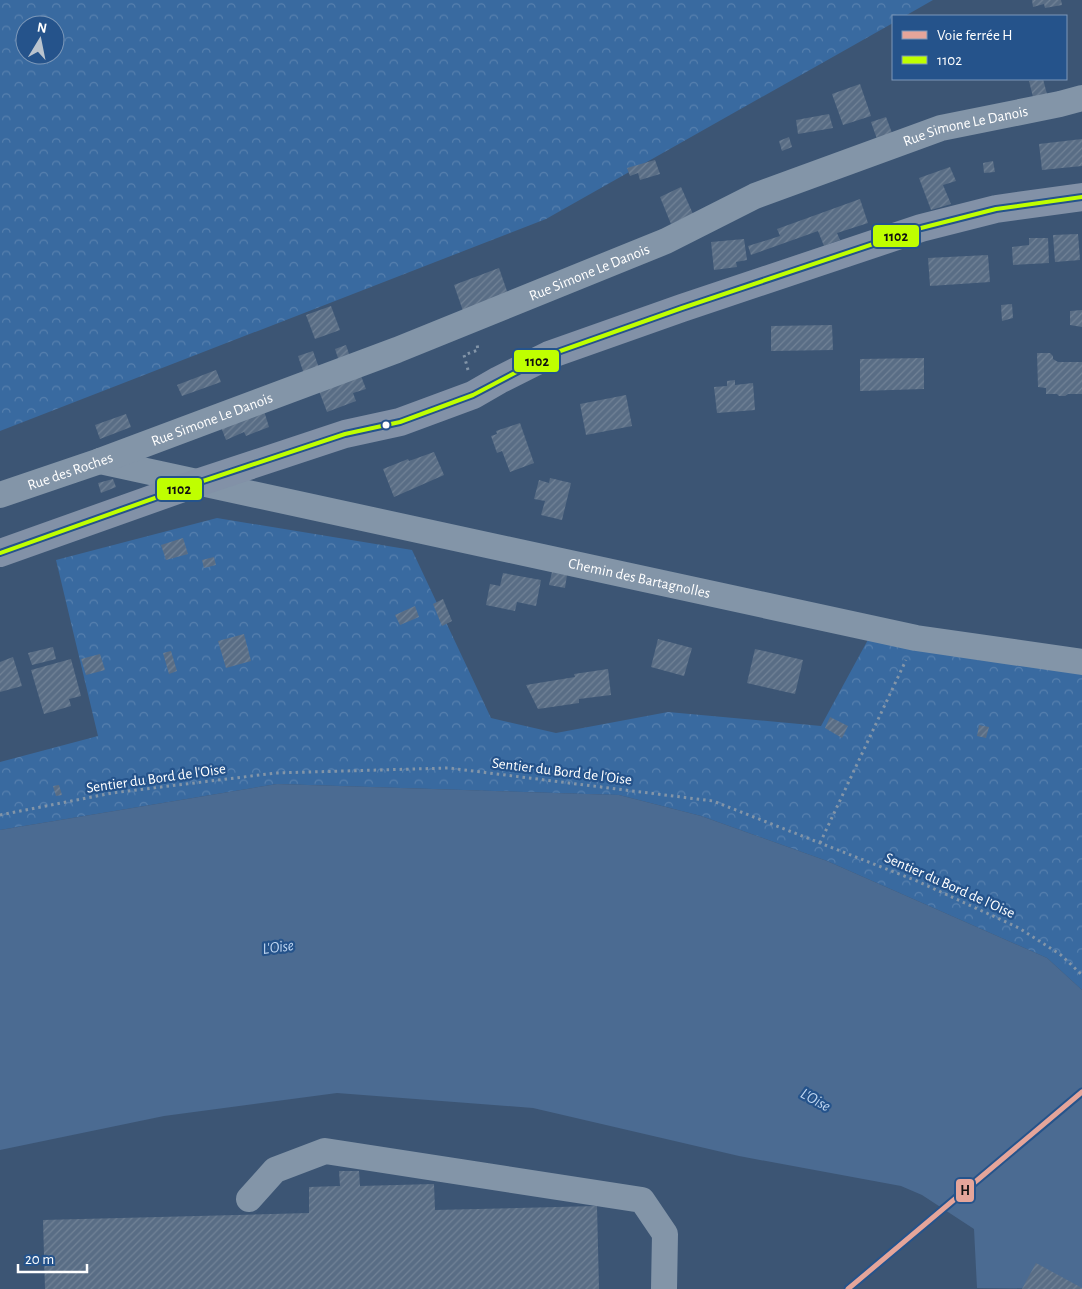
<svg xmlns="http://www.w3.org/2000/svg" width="1082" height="1289" font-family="'Alegreya Sans',sans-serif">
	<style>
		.forest { fill: url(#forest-crowns); fill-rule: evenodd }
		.water { fill: #4b6b92 }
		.building { fill: url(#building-hatch) }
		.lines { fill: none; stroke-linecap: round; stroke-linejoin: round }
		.path { stroke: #8395a8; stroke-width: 3; stroke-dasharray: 2.5 4; stroke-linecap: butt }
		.minor { stroke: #8395a8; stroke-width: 26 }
		.major { stroke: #8291a7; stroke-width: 28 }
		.bus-1-casing { stroke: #25538b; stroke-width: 8 }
		.bus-1 { stroke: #bfff00; stroke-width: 4 }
		.rail-1-casing { stroke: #25538b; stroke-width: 9 }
		.rail-1 { stroke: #e5a59a; stroke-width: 5 }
		.bus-dot { fill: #fff; stroke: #25538b; stroke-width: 2 }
		.labels { text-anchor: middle; stroke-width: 4.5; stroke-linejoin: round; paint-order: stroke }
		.street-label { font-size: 15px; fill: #fff; stroke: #25538b }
		.water-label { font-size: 16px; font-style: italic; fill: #bfd6f1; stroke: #25538b }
		.line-badge { stroke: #25538b; stroke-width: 2 }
		.pale-badge-label { font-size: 14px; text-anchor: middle; font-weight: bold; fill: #111 }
	</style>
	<defs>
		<pattern id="forest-crowns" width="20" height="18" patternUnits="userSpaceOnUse" patternTransform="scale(1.25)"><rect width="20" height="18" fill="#396aa0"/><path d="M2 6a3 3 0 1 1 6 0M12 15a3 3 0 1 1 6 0" fill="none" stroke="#5780ae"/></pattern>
		<pattern id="building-hatch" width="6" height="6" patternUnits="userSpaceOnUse" patternTransform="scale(1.25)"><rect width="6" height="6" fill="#596d85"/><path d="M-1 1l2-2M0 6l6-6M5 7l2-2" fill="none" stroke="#728397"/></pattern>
	</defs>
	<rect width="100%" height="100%" fill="#3c5574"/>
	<g class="forest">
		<path d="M0 0H933L905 16H893V23L546 219 0 431ZM25 25H55V55H25Z"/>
		<path d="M217 518 412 550 491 718 556 733 668 712 821 726 870 636 1082 669V990L1047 958 827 861 701 816 619 795 277 784 0 830V762L98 736 56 560Z"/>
	</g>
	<path class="water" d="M277 784 619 795 701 816 827 861 1047 958 1082 990V1289L977 1288 974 1229 922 1195 901 1186 739 1156 533 1108 337 1093 164 1116 0 1150V830Z"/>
	<g class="building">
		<path d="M1032 0H1061L1062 5 1045 8 1044 4 1033 7Z"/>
		<path d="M1043 79 1048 98 1034 101 1029 81Z"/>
		<path d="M860 84 871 116 843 125 832 94Z"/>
		<path d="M829 114 833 128 798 134 796 120Z"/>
		<path d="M886 117 892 133 877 139 871 122Z"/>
		<path d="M789 137 792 147 782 151 779 141Z"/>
		<path d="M1082 139V166L1042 170 1039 144Z"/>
		<path d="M655 160 660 174 640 180 638 173 630 176 627 168Z"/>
		<path d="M993 161 995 172 984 173 983 163Z"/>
		<path d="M950 167 956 181 943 185 951 204 931 210 919 178Z"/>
		<path d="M681 187 693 214 671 224 660 197Z"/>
		<path d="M860 199 868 223 837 233 840 240 824 246 818 231 751 255 748 246 780 236 777 229Z"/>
		<path d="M1078 234 1080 260 1055 262 1053 235Z"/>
		<path d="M1029 238H1048L1049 263 1013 265 1012 247 1029 245Z"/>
		<path d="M744 239 747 260 736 262 737 267 714 270 711 242Z"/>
		<path d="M988 255 990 282 930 286 928 258Z"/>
		<path d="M499 268 508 294 463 311 454 285Z"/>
		<path d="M1012 304 1013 318 1002 321 1001 305Z"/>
		<path d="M331 306 340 330 315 339 306 315Z"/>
		<path d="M1082 310V327L1070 325V311Z"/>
		<path d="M832 325 833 350 771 351V326Z"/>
		<path d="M346 345 350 357 339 361 335 349Z"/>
		<path d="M313 351 319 368 304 374 298 356Z"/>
		<path d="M1037 353H1050L1053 356V359L1058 362H1082V394H1068L1065 396H1059L1057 394H1046V388L1038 387Z"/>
		<path d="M924 358V389L860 391V359Z"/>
		<path d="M216 370 221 382 182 396 177 385Z"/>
		<path d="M361 376 366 389 353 393 356 401 327 412 319 391Z"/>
		<path d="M735 380V385L753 383 755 410 717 413 714 387 727 386V381Z"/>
		<path d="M626 395 632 426 586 435 580 404Z"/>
		<path d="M264 411 269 427 246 436 244 432 226 440 221 427Z"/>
		<path d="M126 414 131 427 100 439 95 425Z"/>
		<path d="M520 423 534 463 510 472 502 451 497 453 491 436 497 434 496 431Z"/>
		<path d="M434 452 444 475 394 497 383 469 408 459 409 461Z"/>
		<path d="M550 478 571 483 562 520 541 515 545 501 534 499 539 480 549 483Z"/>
		<path d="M113 479 116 487 101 493 98 483Z"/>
		<path d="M183 538 188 554 166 560 161 545Z"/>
		<path d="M214 557 216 565 204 568 202 560Z"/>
		<path d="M552 572 567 575 565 588 549 585Z"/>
		<path d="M503 573 541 580 536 606 517 602 515 611 486 605 490 584 500 586Z"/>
		<path d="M443 599 452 621 442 626 433 604Z"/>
		<path d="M415 606 419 617 400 625 395 615Z"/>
		<path d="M244 634 251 661 226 668 218 641Z"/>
		<path d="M658 639 692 648 684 676 651 667Z"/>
		<path d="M53 647 56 659 32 665 28 653Z"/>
		<path d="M755 649 803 660 795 694 747 683Z"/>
		<path d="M171 651 177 671 169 674 163 653Z"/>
		<path d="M100 654 105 670 86 675 81 659Z"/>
		<path d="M13 657 22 686 0 692V662Z"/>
		<path d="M71 659 81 696 69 699 71 706 44 714 31 670Z"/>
		<path d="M608 669 611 695 579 699V703L538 709 526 685 575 677 574 674Z"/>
		<path d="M830 717 848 726 842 738 825 728Z"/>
		<path d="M979 725 989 727 986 738 977 736Z"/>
		<path d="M59 785 62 795 56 796 53 786Z"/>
		<path d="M339 1171H359L360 1186 434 1184 435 1210 597 1206 599 1289H45L43 1220 309 1213V1187L340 1186Z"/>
		<path d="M1036 1263 1082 1288V1289H1022Z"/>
	</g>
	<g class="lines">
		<g class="path">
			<path d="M468 370 464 355 478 350 477 344"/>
			<path d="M0 815 112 793 276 773 449 768 713 801 917 881 1019 928 1061 955 1082 975"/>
			<path d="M820 843 906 660"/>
		</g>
		<g class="minor">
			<path id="s1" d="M100 461 916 638 1082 662"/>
			<path id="s2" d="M0 495 100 461 397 350 666 241 755 196 941 128 1060 104 1082 98"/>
			<path d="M249 1199 275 1170 325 1151 642 1200 665 1234 664 1289"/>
		</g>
		<path class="major" d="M0 553 200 482 345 434 400 422 473 395 499 380 549 355 682 308 921 228 996 209 1082 197"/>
		<g class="bus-1-casing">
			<path id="bus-1" d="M0 553 200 482 345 434 400 422 473 395 549 355 682 308 921 228 996 209 1082 197"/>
		</g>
		<use href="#bus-1" class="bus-1"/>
		<g class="rail-1-casing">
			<path id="rail-1" d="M848 1289 1082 1092"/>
		</g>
		<use href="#rail-1" class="rail-1"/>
	</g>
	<circle class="bus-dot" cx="386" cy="425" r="4.5"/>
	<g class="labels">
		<g class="street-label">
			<text dy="5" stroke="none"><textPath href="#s2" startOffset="1035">Rue Simone Le Danois</textPath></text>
			<text dy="5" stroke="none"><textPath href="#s2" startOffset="630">Rue Simone Le Danois</textPath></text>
			<text dy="5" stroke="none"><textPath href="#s2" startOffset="225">Rue Simone Le Danois</textPath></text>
			<text dy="5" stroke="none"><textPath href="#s2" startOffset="74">Rue des Roches</textPath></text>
			<text dy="5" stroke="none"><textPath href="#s1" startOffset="552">Chemin des Bartagnolles</textPath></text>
			<text transform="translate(562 771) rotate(7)" y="5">Sentier du Bord de l'Oise</text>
			<text transform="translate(156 778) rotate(-8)" y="5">Sentier du Bord de l'Oise</text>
			<text transform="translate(950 885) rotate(24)" y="5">Sentier du Bord de l'Oise</text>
		</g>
		<g class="water-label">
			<text transform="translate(278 946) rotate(-7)" y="6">L'Oise</text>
			<text transform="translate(816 1099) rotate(29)" y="6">L'Oise</text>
		</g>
	</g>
	<g class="line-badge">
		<rect x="872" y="224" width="48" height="24" rx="5" fill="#bfff00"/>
		<rect x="513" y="349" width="47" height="24" rx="5" fill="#bfff00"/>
		<rect x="156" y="477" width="47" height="24" rx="5" fill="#bfff00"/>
		<rect x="955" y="1178" width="20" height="25" rx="5" fill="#e5a59a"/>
	</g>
	<g class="pale-badge-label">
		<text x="896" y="241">1102</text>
		<text x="537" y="366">1102</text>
		<text x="179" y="494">1102</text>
		<text x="965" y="1195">H</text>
	</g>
	<rect x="892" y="15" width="175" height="65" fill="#25538b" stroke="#7c98b9"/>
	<rect x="902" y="31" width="25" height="8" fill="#e5a59a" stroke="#7c98b9"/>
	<text x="937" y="40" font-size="15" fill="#ffffff">Voie ferrée H</text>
	<rect x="902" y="56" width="25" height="8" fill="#bfff00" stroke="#7c98b9"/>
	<text x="937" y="65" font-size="15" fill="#ffffff">1102</text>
	<g transform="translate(40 40) rotate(10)"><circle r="24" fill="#25538b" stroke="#7c98b9"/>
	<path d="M0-4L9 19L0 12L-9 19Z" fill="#bbc4ce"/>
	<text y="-8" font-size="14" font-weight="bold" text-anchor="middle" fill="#ffffff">N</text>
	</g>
	<path d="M18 1264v8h69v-8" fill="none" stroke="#ffffff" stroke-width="2.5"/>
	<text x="25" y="1264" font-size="15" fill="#ffffff" stroke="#25538b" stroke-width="4" paint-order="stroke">20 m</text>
</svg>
